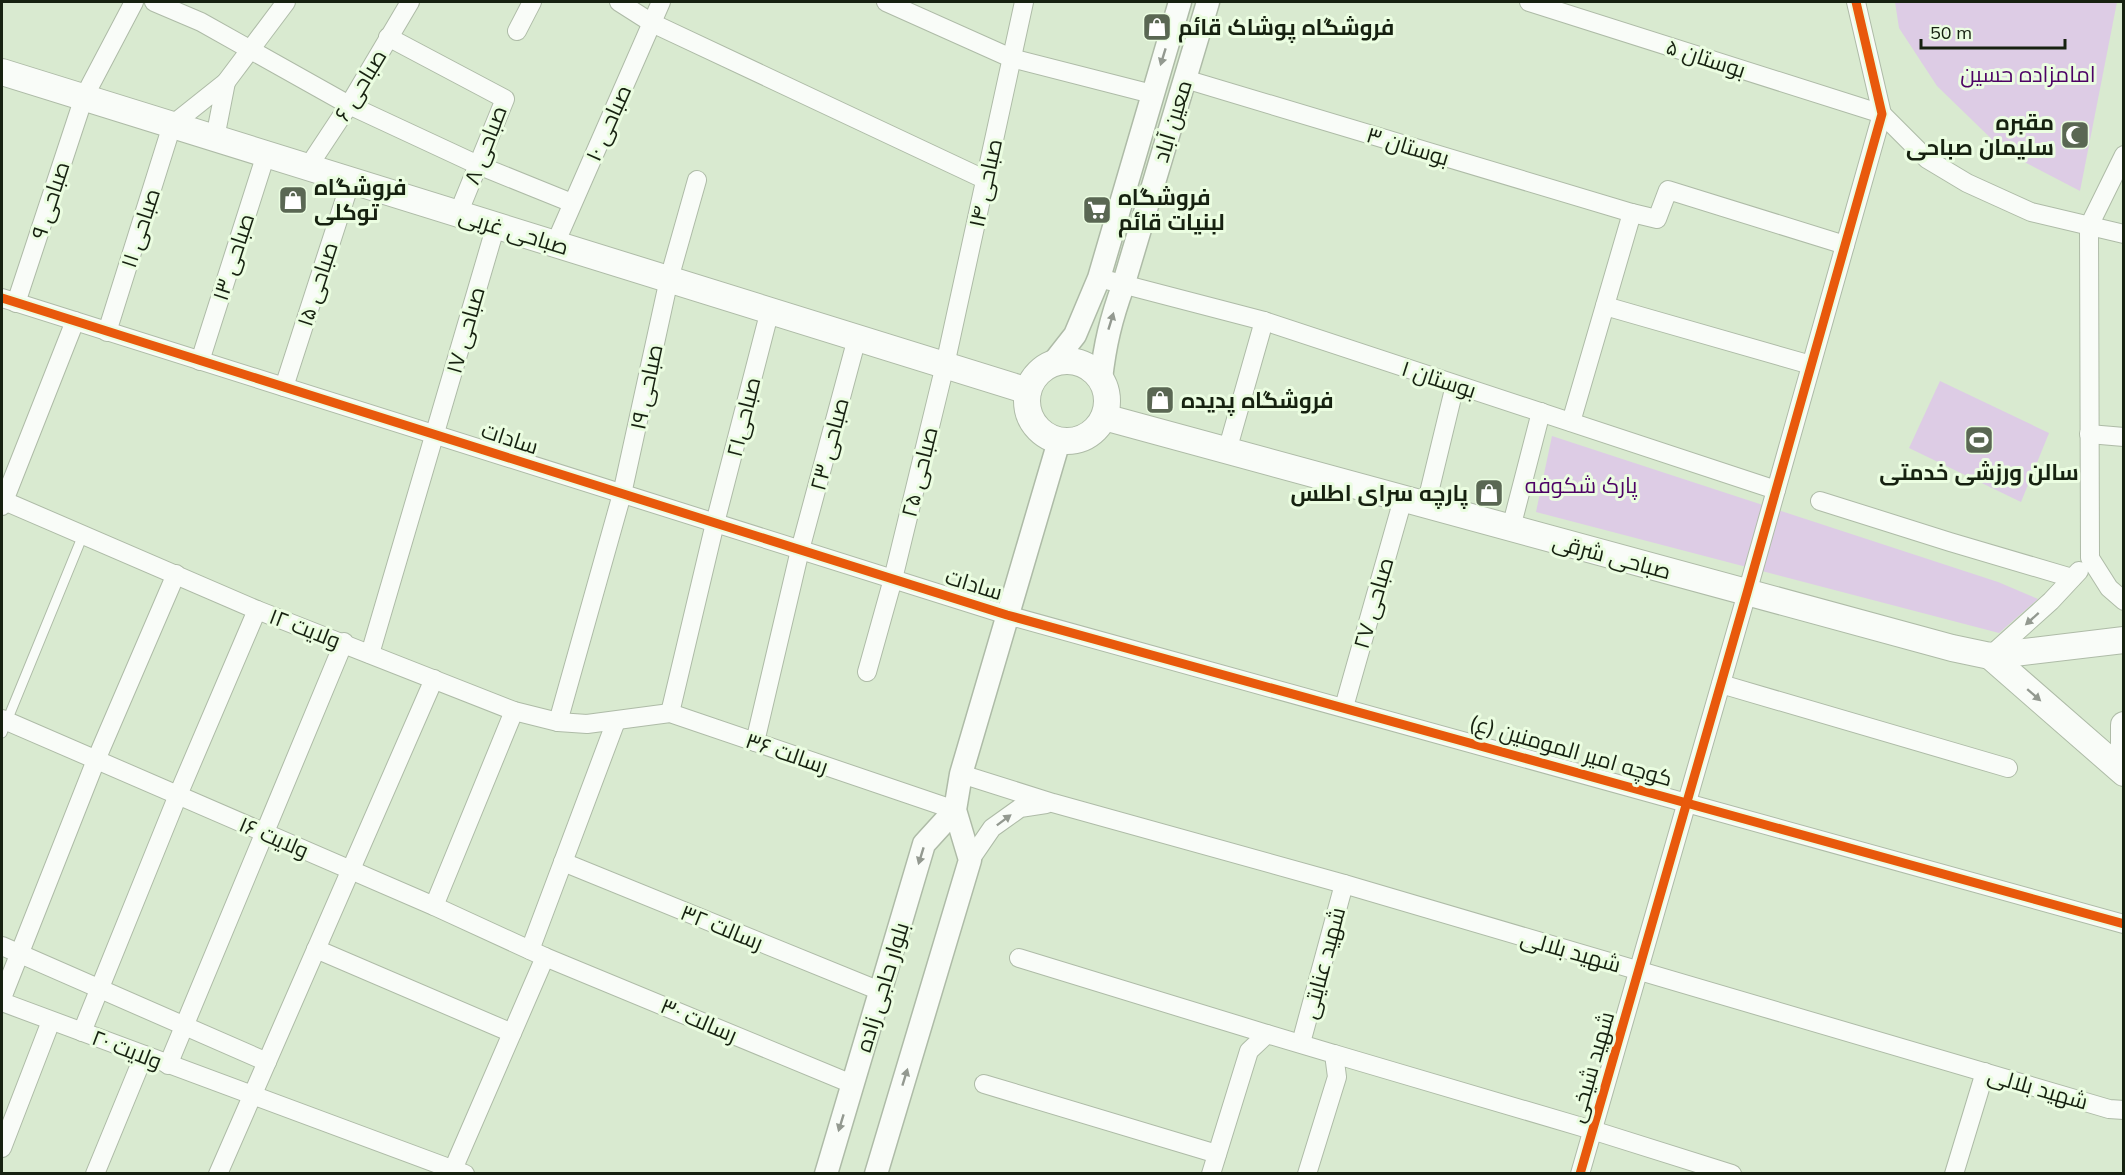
<svg xmlns="http://www.w3.org/2000/svg" width="2125" height="1175" font-family="Mulish,Cairo,sans-serif">
	<style>
		.green { fill: #ddcce5 }
		.lines { fill: none; stroke-linecap: round; stroke-linejoin: round }
		.service-casing { stroke: #aebba7; stroke-width: 11 }
		.minor-casing { stroke: #aebba7; stroke-width: 20 }
		.tertiary-casing { stroke: #aebba7; stroke-width: 25 }
		.secondary-casing { stroke: #aebba7; stroke-width: 28 }
		.service { stroke: #f9fcf8; stroke-width: 9 }
		.minor { stroke: #f9fcf8; stroke-width: 18 }
		.tertiary { stroke: #f9fcf8; stroke-width: 22 }
		.secondary { stroke: #f9fcf8; stroke-width: 26 }
		.cycleway-casing { stroke: #ebfde1; stroke-width: 13 }
		.cycleway { stroke: #e8590c; stroke-width: 9 }
		.oneway { fill: #939990 }
		.labels { text-anchor: middle; stroke-width: 6; stroke-linejoin: round; paint-order: stroke }
		.poi-label { font-size: 22px; font-weight: bold; fill: #162110; stroke: #ebfde1; text-anchor: start }
		.street-label { font-size: 22px; fill: #162110; stroke: #ebfde1 }
		.park-label { font-size: 22px; fill: #4d0265; stroke: #ebfde1 }
	</style>
	<rect width="100%" height="100%" fill="#d9ead0"/>
	<g class="green">
		<path d="M1895 2H2117L2080 191 2005 152 1937 86 1899 28Z"/>
		<path d="M1940 381 2049 433 2021 502 1909 448Z"/>
		<path d="M1552 436 1998 582 2038 599 1999 633 1536 512Z"/>
	</g>
	<g class="lines">
		<g class="service-casing">
			<path id="service" d="M2 733 83 535"/>
		</g>
		<g class="minor-casing">
			<g id="minor">
				<path d="M154 2 201 22 349 105 478 165 572 203"/>
				<path d="M619 2 652 23 986 180"/>
				<path d="M886 2 1011 58 1152 94"/>
				<path d="M1529 2 1882 114 1927 159 1967 183 2031 212 2124 234"/>
				<path d="M517 31 532 2"/>
				<path d="M388 37 505 99 458 214"/>
				<path d="M1185 79 1632 213"/>
				<path d="M226 82 286 2"/>
				<path d="M2124 155 2089 226 2090 558 2109 588 2124 601"/>
				<path d="M308 167 349 105 410 2"/>
				<path d="M555 244 661 2"/>
				<path d="M1099 278 1264 321 1776 490"/>
				<path d="M2 298 1007 615 2124 924"/>
				<path d="M16 303 84 97 134 2"/>
				<path d="M1605 306 1811 365"/>
				<path d="M107 332 172 125 226 82 215 138"/>
				<path d="M200 361 266 154"/>
				<path d="M284 387 351 180"/>
				<path d="M1571 422 1632 213 1657 219 1668 190 1845 245"/>
				<path d="M2089 434 2124 437"/>
				<path d="M1227 451 1264 321"/>
				<path d="M2 500 257 610 514 711 558 722 587 724 670 713 955 810"/>
				<path d="M1820 501 1950 542 2072 578"/>
				<path d="M1426 505 1455 385"/>
				<path d="M2 506 75 321"/>
				<path d="M1511 528 1541 412"/>
				<path d="M370 654 496 225"/>
				<path d="M1990 656 2051 601 2079 571"/>
				<path d="M867 672 893 579 945 365 1024 2"/>
				<path d="M1721 684 2008 768"/>
				<path d="M1344 707 1403 499"/>
				<path d="M670 713 715 523 770 310"/>
				<path d="M2 719 434 906 545 957 852 1084"/>
				<path d="M558 722 622 494 669 279 697 180"/>
				<path d="M755 742 800 550 857 338"/>
				<path d="M961 774 1053 803 1344 884 2109 1109 2124 1110"/>
				<path d="M970 860 992 828 1020 808 1046 804"/>
				<path d="M563 862 880 991"/>
				<path d="M434 906 514 711"/>
				<path d="M2 946 267 1062"/>
				<path d="M316 949 512 1033"/>
				<path d="M530 950 616 721"/>
				<path d="M1019 958 1267 1034"/>
				<path d="M2 998 96 760 176 574"/>
				<path d="M2 1002 465 1174"/>
				<path d="M82 1032 178 795 257 610"/>
				<path d="M1301 1043 1344 884"/>
				<path d="M1334 1054 1592 1130 1732 1174"/>
				<path d="M168 1065 344 642"/>
				<path d="M984 1084 1217 1154"/>
				<path d="M2 1148 51 1021"/>
				<path d="M95 1174 144 1055"/>
				<path d="M218 1174 434 679"/>
				<path d="M451 1174 545 957"/>
				<path d="M1211 1174 1249 1051 1267 1034 1334 1054 1337 1077 1307 1174"/>
				<path d="M1580 1174 1747 593 1882 114 1856 2"/>
				<path d="M1954 1174 1985 1072"/>
			</g>
		</g>
		<g class="tertiary-casing">
			<g id="tertiary">
				<path d="M1053 363 1075 335 1099 278 1180 2"/>
				<path d="M1101 379C1105 344 1111 319 1123 286L1208 2"/>
				<path d="M826 1174 924 844 955 810"/>
				<path d="M876 1174 970 860 955 810 961 774 1059 441"/>
			</g>
		</g>
		<g class="secondary-casing">
			<g id="secondary">
				<path d="M2 72 1028 391"/>
				<circle cx="1067" cy="401" r="40"/>
				<path d="M1104 417 1952 648 1990 656 2124 640"/>
				<path d="M1990 656 2124 773"/>
				<path d="M2124 725V746"/>
			</g>
		</g>
		<use href="#service" class="service"/>
		<use href="#minor" class="minor"/>
		<use href="#tertiary" class="tertiary"/>
		<use href="#secondary" class="secondary"/>
		<g class="cycleway-casing">
			<g id="cycleway">
				<path d="M2 298 1007 615 2124 924"/>
				<path d="M1580 1174 1747 593 1882 114 1856 2"/>
			</g>
		</g>
		<use href="#cycleway" class="cycleway"/>
	</g>
	<defs><path id="oneway-solid" d="M-6-.8H1V-3.2L6.5 0L1 3.2V.8H-6Z" transform="scale(1.5)"/></defs>
	<g class="oneway">
		<use href="#oneway-solid" transform="translate(1163 57) rotate(107)"/>
		<use href="#oneway-solid" transform="translate(1111 321) rotate(-73)"/>
		<use href="#oneway-solid" transform="translate(2032 619) rotate(138)"/>
		<use href="#oneway-solid" transform="translate(2034 695) rotate(41)"/>
		<use href="#oneway-solid" transform="translate(1004 820) rotate(-37)"/>
		<use href="#oneway-solid" transform="translate(921 856) rotate(107)"/>
		<use href="#oneway-solid" transform="translate(905 1077) rotate(-73)"/>
		<use href="#oneway-solid" transform="translate(841 1123) rotate(107)"/>
	</g>
	<defs>
		<g id="shop-square" transform="scale(1.5)"><rect x="-9" y="-9" width="18" height="18" rx="4" fill="#5a6753" stroke="#ebfde1"/><path d="M-5-2.5h2.3a2.7 3.5 0 0 1 5.4 0H5L5.5 6h-11ZM-1.5-2.5h3a1.5 2.3 0 0 0-3 0Z" fill="#fff"/></g>
		<g id="mosque-square" transform="scale(1.5)"><rect x="-9" y="-9" width="18" height="18" rx="4" fill="#5a6753" stroke="#ebfde1"/><path d="M3.5-4.9A6 6 0 1 0 3.5 4.9A5 5 0 1 1 3.5-4.9Z" fill="#fff"/></g>
		<g id="supermarket-square" transform="scale(1.5)"><rect x="-9" y="-9" width="18" height="18" rx="4" fill="#5a6753" stroke="#ebfde1"/><path d="M-6-5.5h2.5l.6 2H6L4.5 2H-2.5L-4.4-4H-6ZM-1.5 3.2a1.3 1.3 0 1 0 .1 0ZM3 3.2a1.3 1.3 0 1 0 .1 0Z" fill="#fff"/></g>
		<g id="stadium-square" transform="scale(1.5)"><rect x="-9" y="-9" width="18" height="18" rx="4" fill="#5a6753" stroke="#ebfde1"/><path d="M0-5a6.5 5 0 1 0 0 10a6.5 5 0 1 0 0-10ZM-3.5-1.8h7v3.6h-7Z" fill="#fff"/></g>
	</defs>
	<g fill-rule="evenodd">
		<use href="#shop-square" x="1157" y="27"/>
		<use href="#mosque-square" x="2075" y="135"/>
		<use href="#shop-square" x="293" y="200"/>
		<use href="#supermarket-square" x="1097" y="210"/>
		<use href="#shop-square" x="1160" y="400"/>
		<use href="#stadium-square" x="1979" y="440"/>
		<use href="#shop-square" x="1489" y="493"/>
	</g>
	<g class="labels">
		<g class="poi-label">
			<text x="1178" y="35">فروشگاه پوشاک قائم</text>
			<text x="2054" y="130" text-anchor="end">مقبره<tspan x="2054" dy="25">سلیمان صباحی</tspan></text>
			<text x="314" y="195">فروشگاه<tspan x="314" dy="25">توکلی</tspan></text>
			<text x="1118" y="205">فروشگاه<tspan x="1118" dy="25">لبنیات قائم</tspan></text>
			<text x="1181" y="408">فروشگاه پدیده</text>
			<text x="1979" y="480" text-anchor="middle">سالن ورزشی خدمتی</text>
			<text x="1468" y="501" text-anchor="end">پارچه سرای اطلس</text>
		</g>
		<g class="street-label">
			<text transform="translate(1706 58) rotate(18)" y="8">بوستان ۵</text>
			<text transform="translate(360 85) rotate(-59)" y="8">صباحی ۶</text>
			<text transform="translate(1172 121) rotate(-73)" y="8">معین آباد</text>
			<text transform="translate(608 123) rotate(-66)" y="8">صباحی ۱۰</text>
			<text transform="translate(485 145) rotate(-69)" y="8">صباحی ۸</text>
			<text transform="translate(1408 146) rotate(17)" y="8">بوستان ۳</text>
			<text transform="translate(985 183) rotate(-78)" y="8">صباحی ۱۴</text>
			<text transform="translate(50 200) rotate(-72)" y="8">صباحی ۹</text>
			<text transform="translate(140 228) rotate(-72)" y="8">صباحی ۱۱</text>
			<text transform="translate(514 231) rotate(17)" y="8">صباحی غربی</text>
			<text transform="translate(233 257) rotate(-72)" y="8">صباحی ۱۳</text>
			<text transform="translate(317 284) rotate(-72)" y="8">صباحی ۱۵</text>
			<text transform="translate(465 330) rotate(-74)" y="8">صباحی ۱۷</text>
			<text transform="translate(1439 379) rotate(18)" y="8">بوستان ۱</text>
			<text transform="translate(646 387) rotate(-78)" y="8">صباحی ۱۹</text>
			<text transform="translate(743 417) rotate(-76)" y="8">صباحی۲۱</text>
			<text transform="translate(510 438) rotate(18)" y="8">سادات</text>
			<text transform="translate(829 444) rotate(-75)" y="8">صباحی ۲۳</text>
			<text transform="translate(919 472) rotate(-76)" y="8">صباحی ۲۵</text>
			<text transform="translate(1612 556) rotate(15)" y="8">صباحی شرقی</text>
			<text transform="translate(974 584) rotate(17)" y="8">سادات</text>
			<text transform="translate(1373 603) rotate(-74)" y="8">صباحی ۲۷</text>
			<text transform="translate(305 628) rotate(21)" y="8">ولایت ۱۲</text>
			<text transform="translate(1571 750) rotate(16)" y="8">کوچه امیر المومنین (ع)</text>
			<text transform="translate(787 753) rotate(19)" y="8">رسالت ۳۶</text>
			<text transform="translate(274 837) rotate(23)" y="8">ولایت ۱۶</text>
			<text transform="translate(722 927) rotate(22)" y="8">رسالت ۳۲</text>
			<text transform="translate(1571 951) rotate(16)" y="8">شهید بلالی</text>
			<text transform="translate(1323 963) rotate(-75)" y="8">شهید عنایتی</text>
			<text transform="translate(882 987) rotate(-73)" y="8">بلوار حاجی زاده</text>
			<text transform="translate(699 1020) rotate(23)" y="8">رسالت ۳۰</text>
			<text transform="translate(127 1049) rotate(21)" y="8">ولایت ۲۰</text>
			<text transform="translate(1591 1067) rotate(-74)" y="8">شهید شیخی</text>
			<text transform="translate(2038 1088) rotate(16)" y="8">شهید بلالی</text>
		</g>
		<g class="park-label">
			<text x="2028" y="82">امامزاده حسین</text>
			<text x="1581" y="493">پارک شکوفه</text>
		</g>
	</g>
	<rect width="2125" height="1175" fill="none" stroke="#162110" stroke-width="6"/>
	<path d="M1921 39v9h144v-9" fill="none" stroke="#162110" stroke-width="3"/>
	<text x="1930" y="39" font-size="18" fill="#162110" stroke="#ebfde1" stroke-width="4.5" paint-order="stroke">50 m</text>
</svg>
